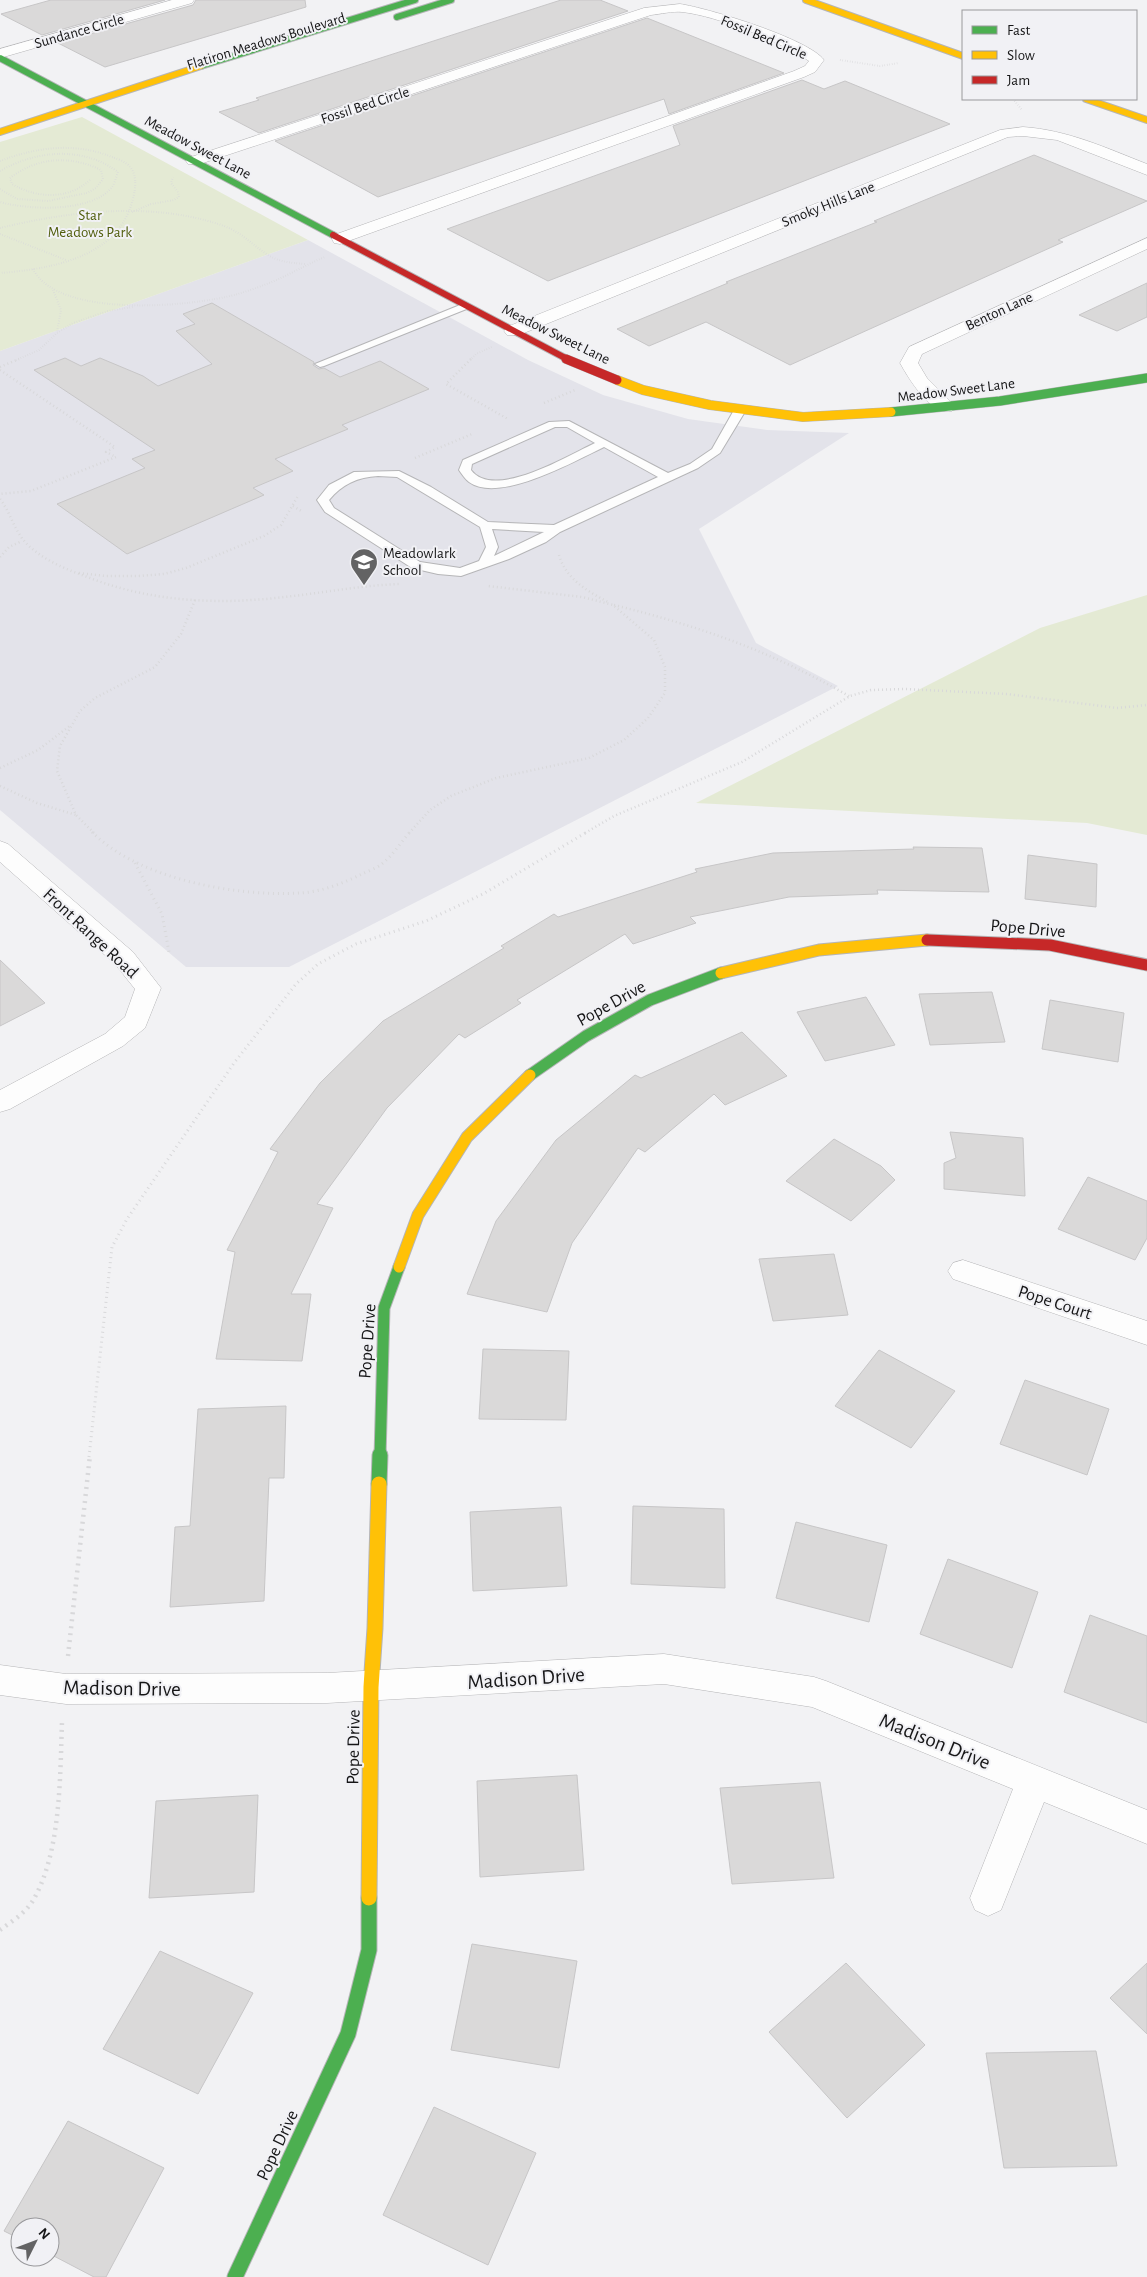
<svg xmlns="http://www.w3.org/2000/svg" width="1147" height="2277" font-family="'Alegreya Sans',sans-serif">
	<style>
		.built { fill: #e3e3ea }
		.green { fill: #e4ead4 }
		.building { fill: #dad9d9; stroke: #c7c6c7 }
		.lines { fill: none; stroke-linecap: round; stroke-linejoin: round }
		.lane-casing { stroke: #b5b5b7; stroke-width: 2 }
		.street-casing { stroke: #b5b5b7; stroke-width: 1 }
		.fast-far3-casing { stroke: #b5b5b7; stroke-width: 8 }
		.fast-far2-casing { stroke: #b5b5b7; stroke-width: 10 }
		.fast-far1-casing { stroke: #b5b5b7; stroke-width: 13 }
		.fast-casing { stroke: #b5b5b7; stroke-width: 17 }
		.slow-far3-casing { stroke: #b5b5b7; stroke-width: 8 }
		.slow-far2-casing { stroke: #b5b5b7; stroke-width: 10 }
		.slow-far1-casing { stroke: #b5b5b7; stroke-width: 13 }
		.slow-casing { stroke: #b5b5b7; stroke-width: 17 }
		.jam-far2-casing { stroke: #b5b5b7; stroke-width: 8 }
		.jam-far1-casing { stroke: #b5b5b7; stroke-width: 10 }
		.jam-casing { stroke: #b5b5b7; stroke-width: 13 }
		.path-far3 { stroke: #d8d8da; stroke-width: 2; stroke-dasharray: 0.5 2; stroke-linecap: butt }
		.path-far2 { stroke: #d8d8da; stroke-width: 2.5; stroke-dasharray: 1 3; stroke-linecap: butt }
		.path-far1 { stroke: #d8d8da; stroke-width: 3; stroke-dasharray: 1 4; stroke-linecap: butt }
		.path { stroke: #d8d8da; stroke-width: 4.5; stroke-dasharray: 2 5; stroke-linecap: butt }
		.lane { fill: #fdfdfd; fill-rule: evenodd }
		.street { fill: #fdfdfd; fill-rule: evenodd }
		.fast-far3 { stroke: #4caf50; stroke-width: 6 }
		.fast-far2 { stroke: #4caf50; stroke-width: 9 }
		.fast-far1 { stroke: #4caf50; stroke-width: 11 }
		.fast { stroke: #4caf50; stroke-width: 15 }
		.slow-far3 { stroke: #ffc107; stroke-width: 6 }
		.slow-far2 { stroke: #ffc107; stroke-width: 9 }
		.slow-far1 { stroke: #ffc107; stroke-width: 11 }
		.slow { stroke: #ffc107; stroke-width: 15 }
		.jam-far2 { stroke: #c62828; stroke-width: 6 }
		.jam-far1 { stroke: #c62828; stroke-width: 9 }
		.jam { stroke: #c62828; stroke-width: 11 }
		.labels { text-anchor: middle; stroke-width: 4; stroke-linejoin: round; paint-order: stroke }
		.far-street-label { font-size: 15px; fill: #161617; stroke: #f1f1f5 }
		.far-park-label { font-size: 15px; fill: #515e0d; stroke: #f1f1f5 }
		.far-poi-label { font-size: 15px; fill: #161617; stroke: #f1f1f5; text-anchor: start }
		.street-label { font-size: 18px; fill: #161617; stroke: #f1f1f5 }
		.near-street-label { font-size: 21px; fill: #161617; stroke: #f1f1f5 }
	</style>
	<rect width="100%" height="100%" fill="#f2f2f4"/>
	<path class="built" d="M308 240 528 360 603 395 688 419 767 430 849 433 699 529 756 643 838 686 289 967H186L0 810V351Z"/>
	<g class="green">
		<path d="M82 117 308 240 0 351V142Z"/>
		<path d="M1147 595V835L1087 823 696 803 1040 628Z"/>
	</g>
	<g class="building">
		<path d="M51 0H165L42 35 1 14Z"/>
		<path d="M196 0H305L306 7 105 67 58 43 193 5Z"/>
		<path d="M561 0H600L628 11 259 133 219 112 259 100 256 98Z"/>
		<path d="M647 18 784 73 669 114 664 99 378 197 275 141Z"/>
		<path d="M802 80 824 89 845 81 950 124 548 281 447 229 680 145 673 126Z"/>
		<path d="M1034 155 1147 201 1058 240 1063 242 790 365 706 322 649 346 617 329 728 283 726 282 877 222 874 221Z"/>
		<path d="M1147 283V317L1117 331 1079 315Z"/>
		<path d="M212 303 314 362 313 365 319 369 324 368 340 377 380 361 429 389 342 425 348 429 275 459 293 471 253 488 264 495 127 554 57 504 145 468 132 459 155 450 34 370 65 358 81 366 100 358 143 376 158 386 212 364 176 331 195 324 183 314Z"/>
		<path d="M913 847 982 848 989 892 877 890 878 894 789 897 690 917 696 923 633 944 625 934 517 1000 521 1003 465 1038 459 1034 387 1108 317 1204 333 1208 291 1294H311L302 1361 216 1359 235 1252 227 1250 278 1152 270 1149 320 1083 383 1021 504 948 501 946 554 914 558 917 697 872 695 869 773 853 914 849Z"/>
		<path d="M1028 855 1097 864 1096 907 1025 899Z"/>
		<path d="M0 960 45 1003 0 1026Z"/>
		<path d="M992 992 1005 1042 930 1045 919 994Z"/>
		<path d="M866 997 895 1045 825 1061 797 1012Z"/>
		<path d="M1050 1000 1124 1013 1118 1062 1042 1049Z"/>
		<path d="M742 1032 787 1076 725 1105 714 1094 645 1152 638 1148 572 1243 547 1312 467 1294 496 1221 556 1140 635 1075 641 1078Z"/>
		<path d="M950 1132 1023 1138 1025 1196 944 1189V1163L956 1158Z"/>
		<path d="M834 1139 881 1166 895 1180 851 1221 786 1181Z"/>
		<path d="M1088 1177 1147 1201V1238L1135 1260 1058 1229Z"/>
		<path d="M834 1254 848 1315 773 1321 759 1259Z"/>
		<path d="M483 1349 569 1351 566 1420 479 1419Z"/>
		<path d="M879 1350 955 1391 911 1448 835 1406Z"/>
		<path d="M1025 1380 1109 1409 1087 1475 1000 1444Z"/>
		<path d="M286 1406 284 1478H269L264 1601 170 1607 175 1527 190 1526 198 1409Z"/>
		<path d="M633 1506 724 1509 725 1588 631 1584Z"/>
		<path d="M561 1507 567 1586 473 1591 470 1512Z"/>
		<path d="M796 1522 887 1545 869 1622 776 1598Z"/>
		<path d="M948 1559 1038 1592 1012 1668 920 1634Z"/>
		<path d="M1090 1615 1147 1636V1723L1064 1692Z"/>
		<path d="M577 1775 584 1870 480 1877 477 1781Z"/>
		<path d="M820 1782 834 1878 732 1884 720 1788Z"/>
		<path d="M258 1795 254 1892 149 1898 156 1801Z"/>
		<path d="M472 1944 577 1961 559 2068 451 2050Z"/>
		<path d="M160 1951 253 1993 198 2094 103 2049Z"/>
		<path d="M846 1963 925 2045 847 2118 769 2032Z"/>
		<path d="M1147 1963V2034L1110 1998Z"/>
		<path d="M1096 2051 1117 2166 1004 2168 986 2053Z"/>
		<path d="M434 2107 536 2153 488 2265 383 2215Z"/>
		<path d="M68 2121 164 2168 106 2277H94L50 2254V2227H20V2239L4 2231Z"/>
	</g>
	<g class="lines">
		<g class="lane-casing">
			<g id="lane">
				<path d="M465 303 470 306 469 308 324 366 320 367 315 364Z"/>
				<path d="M740 407 746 410 720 453 698 468 560 532 546 542 509 559 461 576 438 574 412 568 325 512 317 500 329 485 354 472 399 471 431 487 488 522 554 525 658 477 604 447C575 461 499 504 469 482 465 479 462 474 459 470L463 460 549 422 569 421 668 473 690 464 712 449 734 410ZM555 427H567L595 443C569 455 494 501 471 470L472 464ZM378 476 397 477 480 527 486 547 479 561 460 568 420 562 334 508 329 500C342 484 358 477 378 476ZM492 529 544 532 494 556 498 547Z"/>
			</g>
		</g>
		<g class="street-casing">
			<g id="street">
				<path d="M172 0H194L192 3 0 58V49Z"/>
				<path d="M680 4C708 8 809 39 824 60L815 72 804 77 340 244 334 243 332 239 334 235 794 71 805 66 809 61C779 41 718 16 682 12 672 11 661 14 651 15L200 164H188L186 161 188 158 644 8Z"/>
				<path d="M1023 127C1068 130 1106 148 1147 164V175L1057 140 1023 136 1008 137 519 335H507L504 331 507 327 1000 130Z"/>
				<path d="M1147 238V249L922 354 918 363 927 378 952 403 954 407 952 411C931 416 909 379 900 363L909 347Z"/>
				<path d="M0 841 8 844 133 952 161 988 145 1028 123 1046 10 1109 0 1112V1090L105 1034 125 1017 135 989 115 964 0 862Z"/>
				<path d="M963 1260 1147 1321V1345L953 1279 948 1271 953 1263Z"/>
				<path d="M664 1654 814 1677 826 1681 1147 1810V1844L1044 1802 1001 1910 988 1916 975 1910 970 1898 1013 1789 812 1707 664 1684 327 1703 66 1704 0 1695V1665L66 1674 327 1673Z"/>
			</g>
		</g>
		<g class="fast-far3-casing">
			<g id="fast-far3">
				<path d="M397 17 451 0"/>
				<path d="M0 58 333 235"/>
				<path d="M201 66 415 0"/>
			</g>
		</g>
		<g class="fast-far2-casing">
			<path id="fast-far2" d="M891 412 1000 401 1147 378"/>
		</g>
		<g class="fast-far1-casing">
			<g id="fast-far1">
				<path d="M530 1075 586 1036 650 1000 721 973"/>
				<path d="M380 1457 384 1308 399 1267"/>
			</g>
		</g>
		<g class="fast-casing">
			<g id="fast">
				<path d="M379 1484 380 1455"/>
				<path d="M235 2277 348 2034 369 1950V1898"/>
			</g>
		</g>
		<g class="slow-far3-casing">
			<g id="slow-far3">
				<path d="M806 0 963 56"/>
				<path d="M1086 99 1147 120"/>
				<path d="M0 132 201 66"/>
			</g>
		</g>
		<g class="slow-far2-casing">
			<path id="slow-far2" d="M617 380 643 390 710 405 803 417 891 412"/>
		</g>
		<g class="slow-far1-casing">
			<g id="slow-far1">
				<path d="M721 973 819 950 927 940"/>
				<path d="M399 1267 418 1215 467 1137 530 1075"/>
			</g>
		</g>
		<g class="slow-casing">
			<path id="slow" d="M369 1898 371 1687 375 1628 379 1484"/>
		</g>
		<g class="jam-far2-casing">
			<path id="jam-far2" d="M333 235 569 360"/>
		</g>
		<g class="jam-far1-casing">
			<path id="jam-far1" d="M566 359 617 380"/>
		</g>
		<g class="jam-casing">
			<path id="jam" d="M927 940 1050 945 1147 965"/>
		</g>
		<g class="path-far3">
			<path d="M840 60 880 66 899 63"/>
			<path d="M1013 99 1022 110"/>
			<path d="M0 161C37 147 75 142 112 157 118 159 127 162 131 168 138 178 135 192 132 202 117 258 50 269 0 273"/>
			<path d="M0 171C37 150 83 146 118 172 116 177 115 183 112 187 92 213 28 210 0 202"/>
			<path d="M0 189 17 199 48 201 87 193 96 188 103 179 101 170C71 155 37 157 10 178L12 184C38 199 69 200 91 179"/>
			<path d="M132 212 151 204 174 200 179 197 178 192 171 183 173 177"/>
			<path d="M0 228C70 211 154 201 224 226 243 233 252 245 268 255 279 262 292 263 305 264"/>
			<path d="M0 234 66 260"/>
			<path d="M33 269C58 319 192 307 238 294 254 289 271 283 287 275 300 269 312 262 325 257"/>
			<path d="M53 290 61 310 57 332"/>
			<path d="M16 360 39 350 57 333 73 323 108 311 133 307"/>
			<path d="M470 360 476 354 492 347"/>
		</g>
		<g class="path-far2">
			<path d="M471 359 446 384 508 419"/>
			<path d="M0 367 19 359"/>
			<path d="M0 370 115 447 106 452 116 457 31 491 0 494"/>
			<path d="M544 403 575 390"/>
			<path d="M415 458 472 434"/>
			<path d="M0 499C11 513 14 531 27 544 44 561 68 570 90 578 152 602 219 605 284 597 323 593 362 585 401 584"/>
			<path d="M293 506 303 512"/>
			<path d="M559 555C566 579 587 591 608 602"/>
			<path d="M0 557 9 547 22 541"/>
			<path d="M79 573 106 576H138L164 574 186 568 264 536 281 525 298 496"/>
			<path d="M614 605C702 627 770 651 849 696"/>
			<path d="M0 768 38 750 71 725"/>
			<path d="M0 786 37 803 76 815"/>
			<path d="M94 833 76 815 57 771 60 746 80 711 95 698 155 667 181 634 195 600"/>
			<path d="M409 833 430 810 451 796 496 778 589 758 624 740 648 718 665 693V667L654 640 613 605 582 597 488 586"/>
			<path d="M585 833 614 816 742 762 850 696 871 690 905 689 1007 694 1117 708 1147 705"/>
		</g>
		<g class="path-far1">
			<path d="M92 832C138 879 237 897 300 893 321 892 344 883 362 874 368 871 377 868 382 864 393 855 401 842 410 832"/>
			<path d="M135 863 162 914 169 952"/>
			<path d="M89 1457 112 1247 127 1219 234 1063 296 984 318 964 356 944 426 921 483 894 587 832"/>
		</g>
		<g class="path">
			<path d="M68 1656 90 1455"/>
			<path d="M0 1930C11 1922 24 1914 32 1902 61 1855 60 1777 62 1722"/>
		</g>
		<use href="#lane" class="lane"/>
		<use href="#street" class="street"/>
		<use href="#fast-far3" class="fast-far3"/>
		<use href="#fast-far2" class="fast-far2"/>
		<use href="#fast-far1" class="fast-far1"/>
		<use href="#fast" class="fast"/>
		<use href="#slow-far3" class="slow-far3"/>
		<use href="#slow-far2" class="slow-far2"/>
		<use href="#slow-far1" class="slow-far1"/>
		<use href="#slow" class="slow"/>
		<use href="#jam-far2" class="jam-far2"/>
		<use href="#jam-far1" class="jam-far1"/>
		<use href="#jam" class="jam"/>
	</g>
	<defs>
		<g id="school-pin" transform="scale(1.4375)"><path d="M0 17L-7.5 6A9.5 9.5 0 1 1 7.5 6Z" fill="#636364" stroke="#f1f1f5"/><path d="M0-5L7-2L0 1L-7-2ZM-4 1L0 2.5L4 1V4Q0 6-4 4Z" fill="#fff"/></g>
	</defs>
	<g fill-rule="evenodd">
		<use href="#school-pin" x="364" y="562"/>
	</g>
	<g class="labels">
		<g class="far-street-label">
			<text transform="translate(79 31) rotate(-16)" y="5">Sundance Circle</text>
			<text transform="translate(764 37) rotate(23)" y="5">Fossil Bed Circle</text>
			<text transform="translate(266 41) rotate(-17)" y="5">Flatiron Meadows Boulevard</text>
			<text transform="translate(365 105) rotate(-18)" y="5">Fossil Bed Circle</text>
			<text transform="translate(198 147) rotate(28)" y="5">Meadow Sweet Lane</text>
			<text transform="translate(828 204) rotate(-22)" y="5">Smoky Hills Lane</text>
			<text transform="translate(999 311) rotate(-25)" y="5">Benton Lane</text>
			<text transform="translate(556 334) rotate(26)" y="5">Meadow Sweet Lane</text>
			<text transform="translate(956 390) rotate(-7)" y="5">Meadow Sweet Lane</text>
		</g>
		<g class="far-park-label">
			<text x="90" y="220">Star<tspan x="90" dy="17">Meadows Park</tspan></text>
		</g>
		<g class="far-poi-label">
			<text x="383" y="558">Meadowlark<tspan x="383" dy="17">School</tspan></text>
		</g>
		<g class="street-label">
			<text transform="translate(1028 928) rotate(5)" y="6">Pope Drive</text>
			<text transform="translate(91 933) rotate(43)" y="6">Front Range Road</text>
			<text transform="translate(611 1003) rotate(-29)" y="6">Pope Drive</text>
			<text transform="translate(1055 1302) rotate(18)" y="6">Pope Court</text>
			<text transform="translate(367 1341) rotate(-86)" y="6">Pope Drive</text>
			<text transform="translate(353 1747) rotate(-89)" y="6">Pope Drive</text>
			<text transform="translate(277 2145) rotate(-65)" y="6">Pope Drive</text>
		</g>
		<g class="near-street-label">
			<text transform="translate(526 1678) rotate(-4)" y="7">Madison Drive</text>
			<text transform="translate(122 1688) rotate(1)" y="7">Madison Drive</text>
			<text transform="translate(935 1741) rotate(22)" y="7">Madison Drive</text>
		</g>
	</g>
	<rect x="962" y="10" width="175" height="90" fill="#f1f1f5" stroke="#99999c"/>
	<rect x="972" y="26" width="25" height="8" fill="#4caf50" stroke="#99999c"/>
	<text x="1007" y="35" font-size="15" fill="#161617">Fast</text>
	<rect x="972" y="51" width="25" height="8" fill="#ffc107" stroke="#99999c"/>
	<text x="1007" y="60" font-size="15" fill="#161617">Slow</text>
	<rect x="972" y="76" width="25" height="8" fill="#c62828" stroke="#99999c"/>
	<text x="1007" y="85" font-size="15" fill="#161617">Jam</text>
	<g transform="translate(35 2242) rotate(48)"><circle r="24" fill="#f1f1f5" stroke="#99999c"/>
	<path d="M0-4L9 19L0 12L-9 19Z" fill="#636364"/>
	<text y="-8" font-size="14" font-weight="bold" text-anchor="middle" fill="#161617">N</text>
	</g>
</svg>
